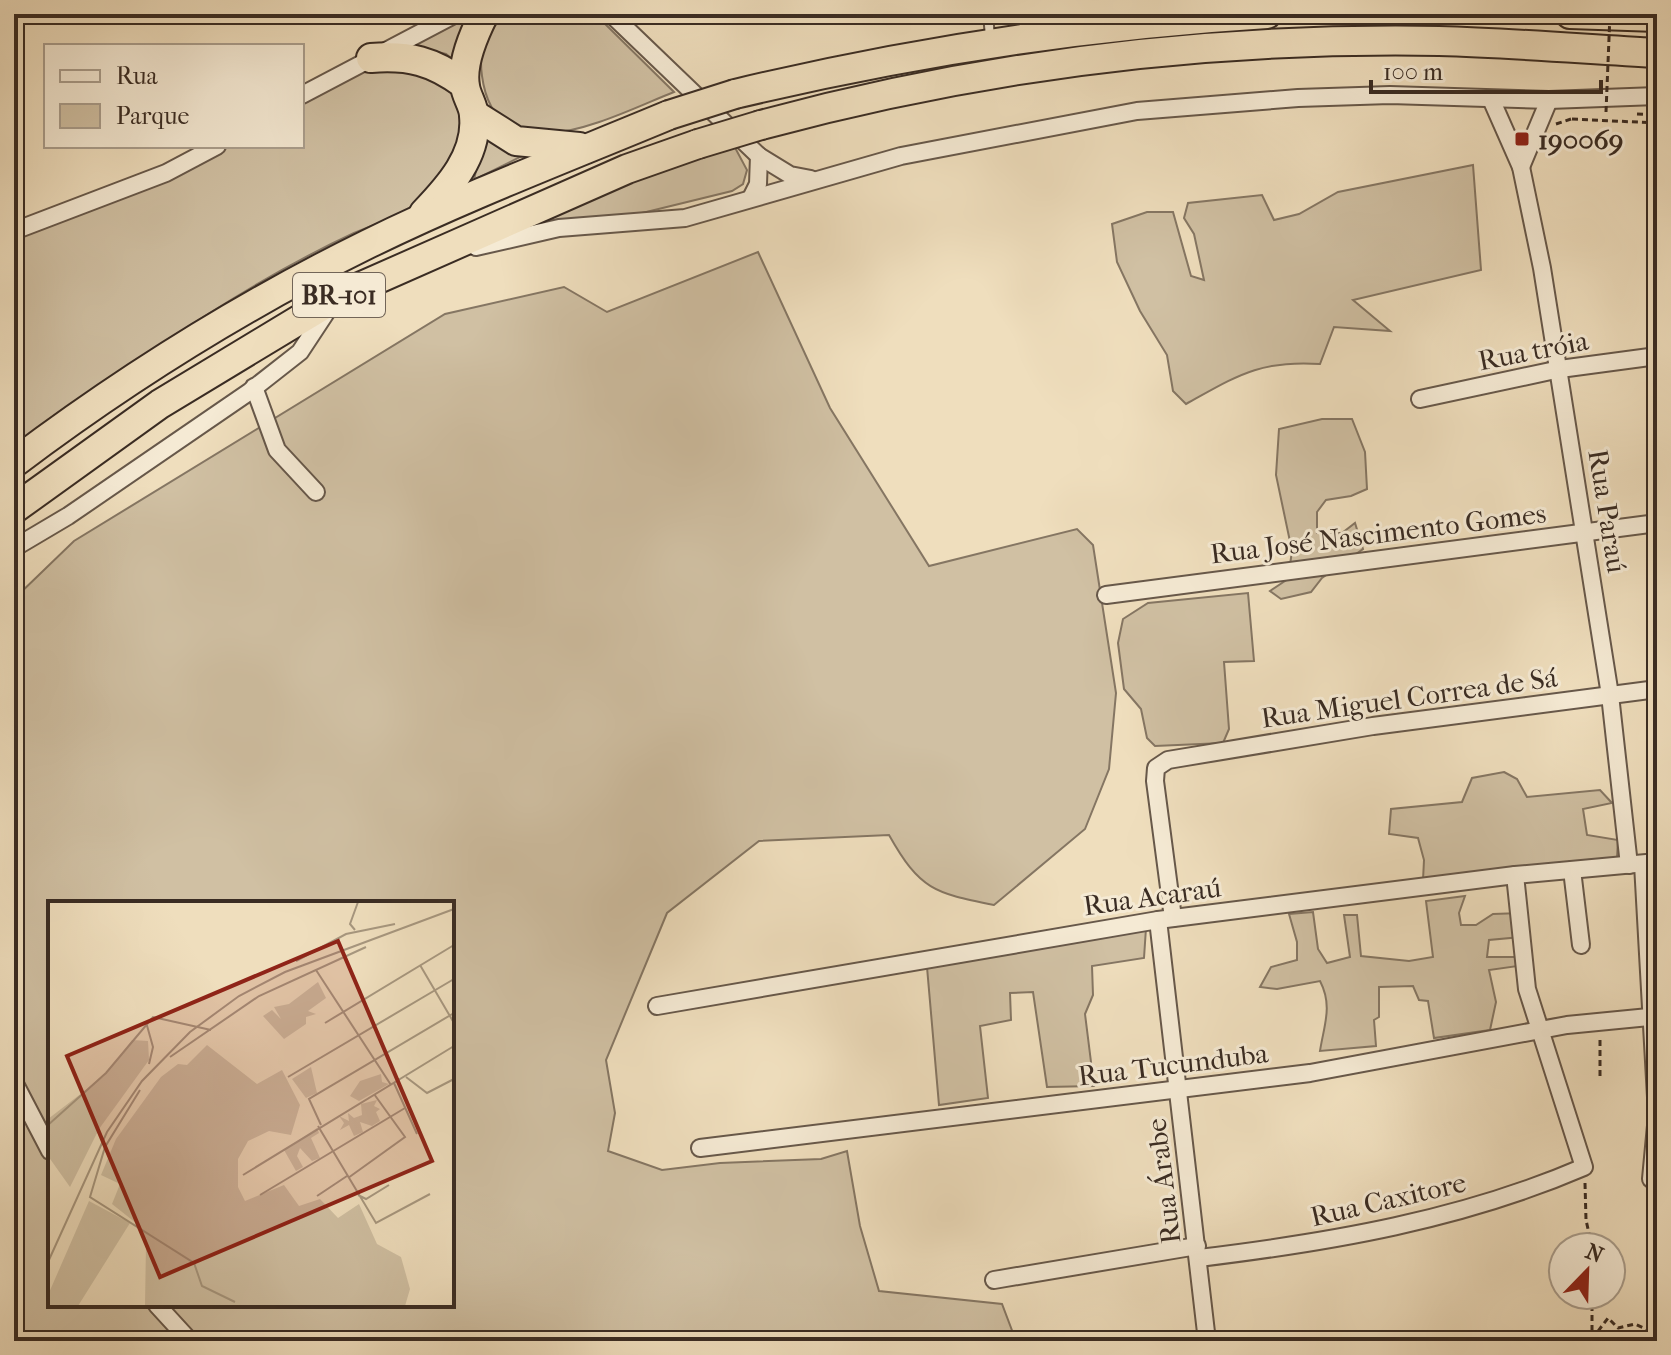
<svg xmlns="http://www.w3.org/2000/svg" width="1671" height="1355" font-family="'IM FELL French Canon',serif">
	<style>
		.green { fill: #d0c0a3; stroke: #857663; stroke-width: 2; fill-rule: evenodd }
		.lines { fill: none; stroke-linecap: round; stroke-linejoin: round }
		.service-casing { stroke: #67584a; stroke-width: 12 }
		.minor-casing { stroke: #67584a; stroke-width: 20 }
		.trunk-casing { stroke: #3a2c23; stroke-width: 32 }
		.path { stroke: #3a2c23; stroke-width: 3; stroke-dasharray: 6 4; stroke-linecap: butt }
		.service { stroke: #f5ead4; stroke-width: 8 }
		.minor { stroke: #f5ead4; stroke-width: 16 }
		.trunk { stroke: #efdebd; stroke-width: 28 }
		.trunk-bridge-casing { stroke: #3a2c23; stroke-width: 32; stroke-linecap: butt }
		.path-bridge { stroke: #3a2c23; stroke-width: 3; stroke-dasharray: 6 4; stroke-linecap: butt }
		.trunk-bridge { stroke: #efdebd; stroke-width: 28 }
		.poi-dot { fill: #8f2418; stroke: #f5ead4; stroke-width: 3 }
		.labels { text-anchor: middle; stroke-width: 6; stroke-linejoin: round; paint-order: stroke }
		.shield { fill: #f5ead4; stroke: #726558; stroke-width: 2 }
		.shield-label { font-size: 26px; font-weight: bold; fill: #3a2c23 }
		.poi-label { font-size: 28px; font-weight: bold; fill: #3a2c23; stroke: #f5ead4; text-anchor: start }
		.street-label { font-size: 28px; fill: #3a2c23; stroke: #f5ead4 }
		.inset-road { fill: none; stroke: #a7977f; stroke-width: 2 }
		.view { fill: #8f2418; fill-opacity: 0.15; stroke: #8f2418; stroke-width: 4 }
		.inset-edge { fill: none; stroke: #3a2c23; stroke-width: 4 }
	</style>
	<rect width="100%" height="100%" fill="#efdebd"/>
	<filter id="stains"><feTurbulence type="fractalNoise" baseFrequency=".0025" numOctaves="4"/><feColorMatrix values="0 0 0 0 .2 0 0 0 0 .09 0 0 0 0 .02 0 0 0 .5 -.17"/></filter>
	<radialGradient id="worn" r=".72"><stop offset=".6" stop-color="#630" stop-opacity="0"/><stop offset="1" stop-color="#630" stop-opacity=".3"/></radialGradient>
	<g class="green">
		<path d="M508 14H595L674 92C615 115 496 181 482 76 478 47 485 31 508 14Z"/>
		<path d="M473 17 462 67 446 54 400 43Z"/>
		<path d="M378 61C398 66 425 69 443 79 474 97 466 148 451 173 432 206 386 219 354 233 233 289 124 371 14 446V227L214 146H302V92Z"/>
		<path d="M483 137 526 154 474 180Z"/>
		<path d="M732 142 747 170 743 184 732 191 634 215 523 222Z"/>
		<path d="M1473 165 1481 270 1353 300 1390 331 1334 327 1320 364C1259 360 1237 376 1186 404L1173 391 1167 355 1140 311 1117 262 1112 224 1147 212H1173L1191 276 1204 280 1194 234 1184 218 1188 203 1262 195 1274 220 1299 214 1338 192Z"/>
		<path d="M758 252 830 408 929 566 1077 529 1093 545 1116 693 1109 769 1085 829 994 905C934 893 920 890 889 835L759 841 667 913 606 1060 615 1113 608 1151 662 1170 720 1163 821 1159 847 1151 860 1226 879 1291 1002 1304 1016 1341H14V599L74 541 445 314 564 287 607 312ZM50 903H452V1305H50Z"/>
		<path d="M1322 419H1352L1365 452 1367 489 1351 496 1326 500 1317 512V533H1342L1355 523 1363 549 1322 578 1311 592 1281 599 1270 591 1288 579 1292 551 1276 475 1279 429Z"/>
		<path d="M1248 593 1254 661 1224 662 1229 729 1223 743 1155 746 1147 738 1141 709 1124 689 1118 643 1123 619 1148 603Z"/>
		<path d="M1504 772 1517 779 1527 797 1600 790 1612 803 1583 809 1587 835 1618 840 1617 858 1423 880 1424 860 1418 838 1389 834 1391 809 1462 802 1472 778Z"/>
		<path d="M1465 896 1459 913 1461 925H1476L1493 914 1521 913V937L1489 940 1487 957H1517L1518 966 1489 970 1496 1002 1490 1030 1434 1038 1428 1001 1419 1000 1413 986 1379 987V1017L1374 1020 1376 1046 1320 1051C1324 1025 1333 1006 1320 981L1277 989 1260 987 1271 967 1297 960V942L1289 914 1313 912 1318 949 1327 963 1350 957 1344 915H1357L1361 956 1409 961 1433 957 1426 901Z"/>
		<path d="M1146 928 1144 958 1092 966 1093 995 1085 1014 1094 1086 1047 1087 1033 992 1010 993 1011 1020 980 1026 988 1098 939 1105 927 967Z"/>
	</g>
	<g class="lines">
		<g class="service-casing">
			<g id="service">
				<path d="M988 14 990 37"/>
				<path d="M1022 14 1025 33"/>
			</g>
		</g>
		<g class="minor-casing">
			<g id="minor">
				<path d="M611 14 759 156 790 175 811 179"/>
				<path d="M302 95 456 14"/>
				<path d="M1491 99 1521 167 1542 268 1610 695 1629 865"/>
				<path d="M1521 167 1549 100"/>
				<path d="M751 198 758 184 759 156"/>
				<path d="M14 231 166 173 217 146"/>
				<path d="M476 247 559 228 685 218 901 156 1137 111 1298 98 1390 95 1549 100 1657 96"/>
				<path d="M254 387 277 450 316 492"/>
				<path d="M1420 399 1560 369 1657 356"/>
				<path d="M14 548 68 516 249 392 300 352 329 308"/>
				<path d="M1106 595 1657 523"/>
				<path d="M1643 864 1657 1115 1651 1179"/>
				<path d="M1572 870 1581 945"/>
				<path d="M1173 918 1155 781 1156 768 1168 760 1373 726 1657 689"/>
				<path d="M1158 920 1207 1341"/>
				<path d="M657 1006 1158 920 1515 875 1657 862"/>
				<path d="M14 1082 50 1151"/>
				<path d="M700 1148 1310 1073 1567 1025 1649 1017"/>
				<path d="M1199 1258C1331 1242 1461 1220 1584 1167L1527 989 1515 875"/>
				<path d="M994 1280 1197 1246"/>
				<path d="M157 1305 190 1341"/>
			</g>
		</g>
		<g class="trunk-casing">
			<g id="trunk">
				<path d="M1570 14 1657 17"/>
				<path d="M371 58C409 55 433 61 464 84"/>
				<path d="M735 94C911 52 1086 25 1267 14"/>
				<path d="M475 115 516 141 579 147"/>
				<path d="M761 125C982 65 1210 37 1439 41 1512 43 1584 49 1657 53"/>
				<path d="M424 213C449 187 478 155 474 116 474 106 466 96 465 86 461 63 474 34 484 14"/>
				<path d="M14 463C124 380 244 305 368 244 466 196 568 157 669 115"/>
				<path d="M14 509 160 404 337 297 627 169 698 144"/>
			</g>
		</g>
		<g class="path">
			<path d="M1637 114 1657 115"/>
			<path d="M1572 119 1657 123"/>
			<path d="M1556 124 1571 119"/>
			<path d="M1600 1076V1037"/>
			<path d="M1585 1183 1586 1220 1592 1247"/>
			<path d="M1592 1295V1339"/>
			<path d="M1592 1339 1608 1318 1618 1328 1635 1324 1657 1334"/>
		</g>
		<use href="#service" class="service"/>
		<use href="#minor" class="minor"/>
		<use href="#trunk" class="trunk"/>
		<g class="trunk-bridge-casing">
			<g id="trunk-bridge">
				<path d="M669 115 735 94"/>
				<path d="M698 144 761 125"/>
			</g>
		</g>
		<path class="path-bridge" d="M1606 112 1610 14"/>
		<use href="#trunk-bridge" class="trunk-bridge"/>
	</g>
	<rect class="poi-dot" x="1514" y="131" width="16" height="16" rx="4"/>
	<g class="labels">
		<rect class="shield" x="293" y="273" width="92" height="44" rx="6"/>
		<g class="shield-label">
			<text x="339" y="304">BR-101</text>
		</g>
		<g class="poi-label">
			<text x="1538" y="149">190069</text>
		</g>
		<g class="street-label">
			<text transform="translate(1533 350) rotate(-11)" y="10">Rua tróia</text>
			<text transform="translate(1608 511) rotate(81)" y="10">Rua Paraú</text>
			<text transform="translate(1378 533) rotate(-7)" y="10">Rua José Nascimento Gomes</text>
			<text transform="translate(1409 697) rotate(-8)" y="10">Rua Miguel Correa de Sá</text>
			<text transform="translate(1152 896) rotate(-8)" y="10">Rua Acaraú</text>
			<text transform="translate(1173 1064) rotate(-7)" y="10">Rua Tucunduba</text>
			<text transform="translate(1163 1181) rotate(-97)" y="10">Rua Árabe</text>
			<text transform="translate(1388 1199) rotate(-13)" y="10">Rua Caxitore</text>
		</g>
	</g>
	<g transform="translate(48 901)">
		<rect width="406" height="406" fill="#efdebd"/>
		<path d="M270 81 278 97 260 110 268 113 258 116V123L236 138 215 115 224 109 233 118 226 106 241 103ZM84 139 100 140 101 159 51 228 22 286 0 255V218L56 175ZM159 144 209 183 234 169 252 204 243 234 221 230 200 240 190 258V286L197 300 236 284 251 305 272 298 290 317 311 303 329 343 353 356 362 388 357 405H97L98 343 93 326 64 303 72 283 53 274 68 238 113 176 130 163 139 164ZM263 166 269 192 258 197 244 178ZM333 173 334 181 341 183 311 200 302 195 312 180ZM329 199 326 205 332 208 328 211 332 220 324 225 312 221 315 231 306 235 301 224 292 229 296 222 291 215 301 220 300 212 306 217 314 214 313 203ZM269 227 271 232 263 237 272 257 264 260 252 247 249 255 255 266 248 270 236 249ZM41 300 82 322 30 405H0V394Z" fill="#d0c0a3"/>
		<path class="inset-road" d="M307 29 302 23 310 1M248 60 298 33 347 23M372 64 406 122M268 69 343 184M98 121 105 146 101 163M277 122 406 44M122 156 211 95 318 46M240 176 406 78M358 176 379 192 406 178M346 182 369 233M92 189 57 246 42 296 146 362 154 385 187 401M0 224 58 172 105 116 163 129M273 224 261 198 406 112M270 225 328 322 382 293M195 274 406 145M300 277 357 236 326 193M212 294 357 207M310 294 318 298 341 284M269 295 299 275M0 361 59 231 94 180 142 131 191 95 237 71 406 8"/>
		<path class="view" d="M290 40 384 260 112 376 19 155Z"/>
		<rect width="406" height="406" class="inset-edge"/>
	</g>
	<rect width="1671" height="1355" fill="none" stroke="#efdebd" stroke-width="48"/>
	<rect x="16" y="16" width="1639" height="1323" fill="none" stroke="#3a2c23" stroke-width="4"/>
	<rect x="24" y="24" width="1623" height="1307" fill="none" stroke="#3a2c23" stroke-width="2"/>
	<rect x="44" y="44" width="260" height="104" fill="#f5ead4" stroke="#aa9e8d" stroke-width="2"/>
	<rect x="60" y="70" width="40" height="12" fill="#f5ead4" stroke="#aa9e8d" stroke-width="2"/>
	<text x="116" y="84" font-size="24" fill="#3a2c23">Rua</text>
	<rect x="60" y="104" width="40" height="24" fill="#d0c0a3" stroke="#aa9e8d" stroke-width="2"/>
	<text x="116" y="124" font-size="24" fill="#3a2c23">Parque</text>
	<g transform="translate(1587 1271) rotate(23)"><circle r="38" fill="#f5ead4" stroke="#aa9e8d" stroke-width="2"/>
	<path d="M0-6L14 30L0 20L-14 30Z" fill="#8f2418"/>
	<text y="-12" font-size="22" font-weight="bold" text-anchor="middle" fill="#3a2c23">N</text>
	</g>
	<path d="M1371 80v12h230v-12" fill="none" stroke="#3a2c23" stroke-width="4"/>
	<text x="1383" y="80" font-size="24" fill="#3a2c23" stroke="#f5ead4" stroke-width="6" paint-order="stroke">100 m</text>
	<rect width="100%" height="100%" filter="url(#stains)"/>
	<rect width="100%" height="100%" fill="url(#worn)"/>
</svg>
